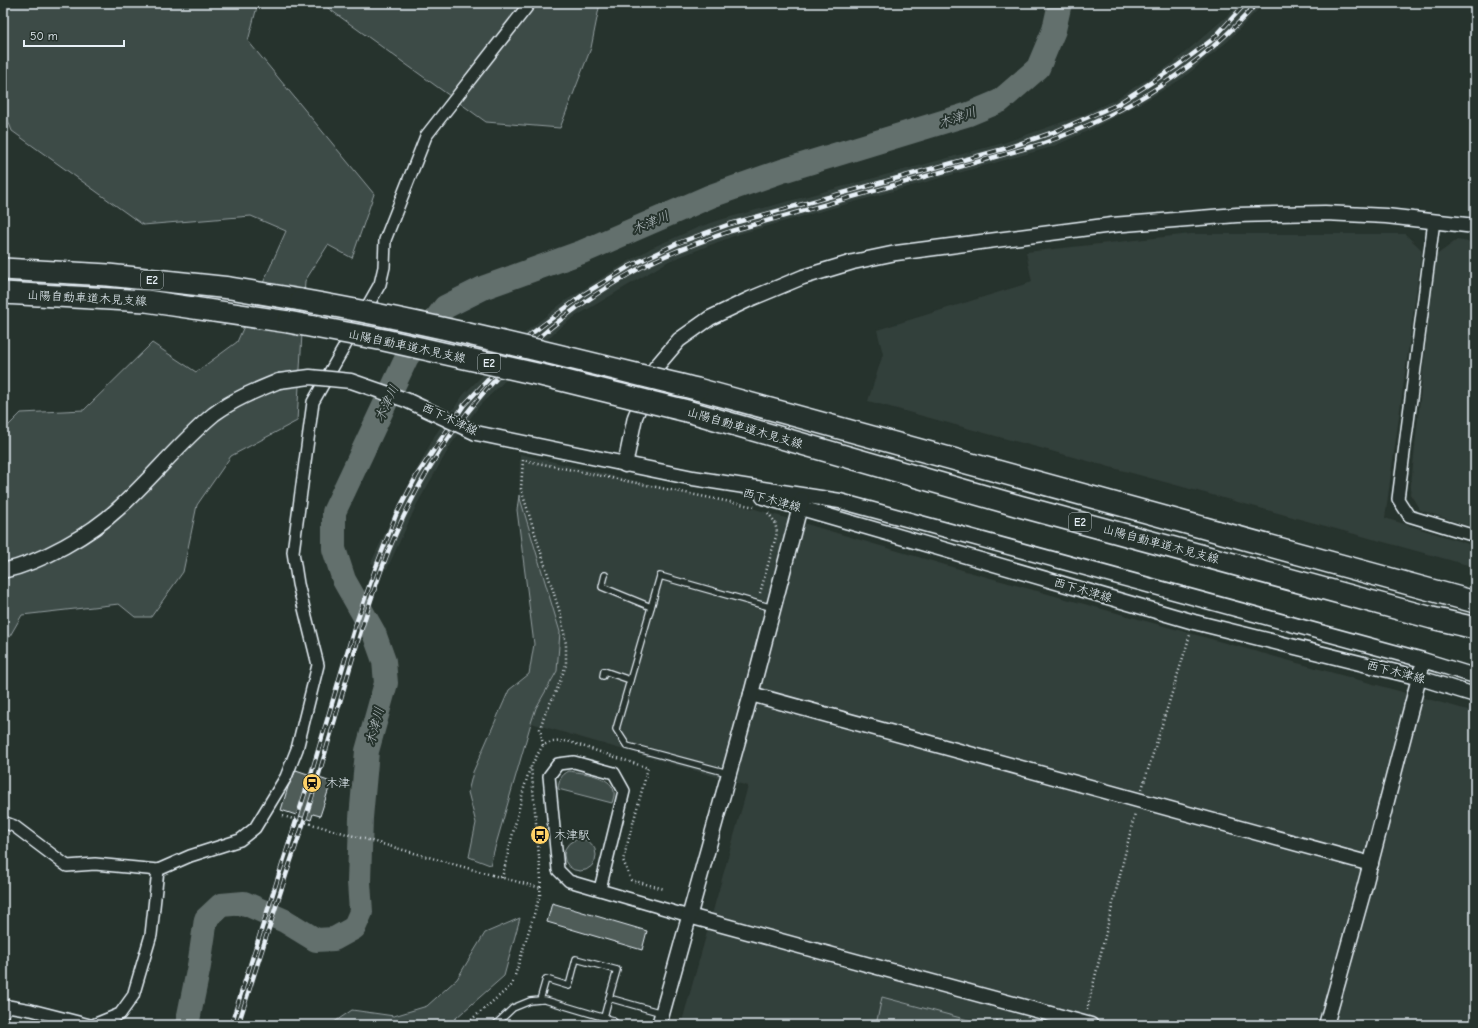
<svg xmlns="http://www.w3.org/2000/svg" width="1478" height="1028" font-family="'Comic Neue','Klee One',sans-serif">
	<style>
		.built { fill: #333f3a }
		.green { fill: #3e4b47; stroke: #939ea0 }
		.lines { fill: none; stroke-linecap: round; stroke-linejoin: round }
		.river { stroke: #636f6d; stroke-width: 24 }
		.building { fill: #505c59; stroke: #e8f1f8 }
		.service-casing { stroke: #e8f1f8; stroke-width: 8 }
		.minor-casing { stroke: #e8f1f8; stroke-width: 14 }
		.tertiary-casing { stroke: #e8f1f8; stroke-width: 17 }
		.motorway-casing { stroke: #e8f1f8; stroke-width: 24 }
		.path { stroke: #e8f1f8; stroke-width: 2.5; stroke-dasharray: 1 3; stroke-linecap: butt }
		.service { stroke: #26332d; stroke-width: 5.5 }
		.minor { stroke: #26332d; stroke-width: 11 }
		.tertiary { stroke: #26332d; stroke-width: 14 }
		.motorway { stroke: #26332d; stroke-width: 21 }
		.rail-casing { stroke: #e8f1f8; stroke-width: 4.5 }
		.rail { stroke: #26332d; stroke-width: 3; stroke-dasharray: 9; stroke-linecap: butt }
		.tertiary-bridge-casing { stroke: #e8f1f8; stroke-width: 17; stroke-linecap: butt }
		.motorway-bridge-casing { stroke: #e8f1f8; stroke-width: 24; stroke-linecap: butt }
		.path-bridge { stroke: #e8f1f8; stroke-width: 2.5; stroke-dasharray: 1 3; stroke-linecap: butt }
		.tertiary-bridge { stroke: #26332d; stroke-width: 14 }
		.motorway-bridge { stroke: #26332d; stroke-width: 21 }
		.labels { text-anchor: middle; stroke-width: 4; stroke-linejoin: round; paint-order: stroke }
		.shield { fill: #26332d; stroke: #aeb8bb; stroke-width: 1 }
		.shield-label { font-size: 11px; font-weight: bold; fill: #e8f1f8 }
		.street-label { font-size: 12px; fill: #e8f1f8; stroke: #26332d }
		.poi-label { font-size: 12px; fill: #e8f1f8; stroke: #26332d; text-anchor: start }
		.water-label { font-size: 13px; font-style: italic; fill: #b3bdc0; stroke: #26332d }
	</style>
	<rect width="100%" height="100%" fill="#26332d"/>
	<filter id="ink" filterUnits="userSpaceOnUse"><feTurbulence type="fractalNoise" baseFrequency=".025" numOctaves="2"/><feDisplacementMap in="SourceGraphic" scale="8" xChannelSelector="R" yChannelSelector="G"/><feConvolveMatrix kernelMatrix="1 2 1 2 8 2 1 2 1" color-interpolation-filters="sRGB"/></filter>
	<g filter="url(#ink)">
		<g class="built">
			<path d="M1242 3H1264L1228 41 1183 78 1145 101 1092 129 1052 147 739 234 669 261 573 318 558 329 480 405 452 443 417 504 387 569 371 563 395 511 435 435 464 394 528 330 565 301 606 275 651 248 699 227 723 219 1003 143 1085 114 1114 100 1173 63Z"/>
			<path d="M1191 234H1405L1422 250 1385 518 1475 546V567L868 401 883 354 877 330 1032 282 1026 252Z"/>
			<path d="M1457 240 1475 243V528L1420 510 1410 494 1435 256Z"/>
			<path d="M520 454 755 509 976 574 1475 712V1025H681L748 786 531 723 536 708 557 671 560 632 519 495Z"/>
		</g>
		<g class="green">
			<path d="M3 3H258L248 41 374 194 352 258 328 245 305 281 297 421 231 456 197 505 183 572 151 617H135L119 604 22 615 3 648V431L21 413 84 410 152 343 196 372 237 342 286 231 251 216 143 225 12 131 3 107Z"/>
			<path d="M321 3H600L591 48 560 128 486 122Z"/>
			<path d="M519 495 560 632 557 671 536 708 531 723 490 865 469 857 476 823 468 792 473 772 509 690 529 674 534 644 517 510Z"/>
			<path d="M569 771C582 773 610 775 614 791 615 795 613 799 612 803L558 789C559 780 561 775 569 771Z"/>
			<circle cx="580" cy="855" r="16"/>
			<path d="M520 918 504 976 448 1025H330L352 1010 394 1016 427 1006 457 979 485 933Z"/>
			<path d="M882 997 987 1025H876Z"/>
		</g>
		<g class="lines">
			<path class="river" d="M187 1025 199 966 206 919 221 905 244 903 285 921 316 940 334 939 354 928 361 912 359 882 361 818 367 751 386 683 384 661 374 633 344 580 334 549V512L407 357 445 307 485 287 582 252 711 196 782 171 969 114 1000 101 1038 68 1054 30 1060 3"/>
		</g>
		<g class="building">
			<path d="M296 770 331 782 320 816 313 814 311 820 281 810 288 787Z"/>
			<path d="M552 903 647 931 642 950 547 922Z"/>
		</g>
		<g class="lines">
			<g class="service-casing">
				<g id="service">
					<path d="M605 575 602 587 651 607"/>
					<path d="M603 676 604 671 630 680"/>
					<path d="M728 773 627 746 616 729 660 576 773 608"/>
					<path d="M540 1000 546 979 569 986 576 959 617 970 609 998 662 1013"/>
					<path d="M604 1017 609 998"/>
					<path d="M495 1025 513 1008 530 1001 540 1000H545L612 1020 618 1025"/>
				</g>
			</g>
			<g class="minor-casing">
				<g id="minor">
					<path d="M1434 221 1398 499 1409 516 1475 536"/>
					<path d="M3 822 14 826 67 866 95 864 158 870 190 856 240 840 255 828 286 777 297 749 318 665 298 584 293 552 313 402 380 284 384 267 385 240 426 136 530 3"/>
					<path d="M600 889 624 791 614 773 574 762 558 764 549 776 558 870 569 881 689 916"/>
					<path d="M3 1013 8 1006 31 1010 90 1025"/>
					<path d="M93 1025 120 1014 133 996 151 935 158 870"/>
				</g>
			</g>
			<g class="tertiary-casing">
				<g id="tertiary">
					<path d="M476 433 693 478 840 501 1423 660 1475 676"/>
					<path d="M625 465 635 417 656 367 679 340 710 318 750 299 803 277 853 262 896 253 1112 225 1237 215 1325 213 1386 216 1475 226"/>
					<path d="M763 497 1194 622 1420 678 1475 695"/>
					<path d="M3 571C42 562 90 535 119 508 152 478 180 442 214 414 234 399 257 390 279 381"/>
					<path d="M751 694 1371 864"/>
					<path d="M689 916 1091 1025"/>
					<path d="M659 1025 751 694 802 499"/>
					<path d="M1326 1025 1363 893 1421 670"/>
				</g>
			</g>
			<g class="motorway-casing">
				<g id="motorway">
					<path d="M3 269 108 275 230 288 301 300"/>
					<path d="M3 293 146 301 288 322"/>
					<path d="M697 389 1475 602"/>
					<path d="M687 411 1019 506 1432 618 1475 628"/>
				</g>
			</g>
			<g class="path">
				<path d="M760 593 777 533 775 522 768 513"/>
				<path d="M543 745 540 729 544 716 558 687 566 665V644L561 616 521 489 523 460 755 507"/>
				<path d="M1142 789 1190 635"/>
				<path d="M492 875 541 888"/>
				<path d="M502 878 524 788 530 768"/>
				<path d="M1087 1010 1135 813"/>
				<path d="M465 1025 512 985 540 895 541 879 531 766 543 745 552 742 567 741 648 768 623 860 631 880 664 889"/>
				<path d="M996 1025 998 1018"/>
			</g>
			<use href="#service" class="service"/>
			<use href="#minor" class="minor"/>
			<use href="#tertiary" class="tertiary"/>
			<use href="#motorway" class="motorway"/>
			<g class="rail-casing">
				<g id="rail">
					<path d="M231 1025 312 771 354 629 376 567 396 515 417 475 464 405 531 334 584 294 630 266 678 243 730 224 1007 148 1054 132 1116 105 1177 66 1213 39 1246 3"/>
					<path d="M238 1025C254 975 270 925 286 875 298 839 311 803 321 767 341 701 358 633 382 568 429 440 511 341 631 273 662 255 697 243 731 231L1041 144C1123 115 1199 69 1257 3"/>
				</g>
			</g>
			<use href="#rail" class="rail"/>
			<g class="tertiary-bridge-casing">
				<path id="tertiary-bridge" d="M279 381 310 377 351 381 406 400 476 433"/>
			</g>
			<g class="motorway-bridge-casing">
				<g id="motorway-bridge">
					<path d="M301 300C434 323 565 357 697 389"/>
					<path d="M288 322 384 340 541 375 687 411"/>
				</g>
			</g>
			<path class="path-bridge" d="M283 816 492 875"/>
			<use href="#tertiary-bridge" class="tertiary-bridge"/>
			<use href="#motorway-bridge" class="motorway-bridge"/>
		</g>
	</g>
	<defs>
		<g id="station-disc" transform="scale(1)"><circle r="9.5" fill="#ffd166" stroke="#26332d"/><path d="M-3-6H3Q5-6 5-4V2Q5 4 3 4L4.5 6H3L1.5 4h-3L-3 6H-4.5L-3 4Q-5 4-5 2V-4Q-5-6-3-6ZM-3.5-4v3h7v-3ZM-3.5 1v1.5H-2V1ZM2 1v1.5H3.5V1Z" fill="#111"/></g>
		<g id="bus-disc" transform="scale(1)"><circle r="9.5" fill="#ffd166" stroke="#26332d"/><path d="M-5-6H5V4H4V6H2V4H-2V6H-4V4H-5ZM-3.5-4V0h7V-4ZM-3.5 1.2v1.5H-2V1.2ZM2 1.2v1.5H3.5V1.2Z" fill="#111"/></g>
	</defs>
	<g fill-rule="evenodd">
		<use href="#station-disc" x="312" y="783"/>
		<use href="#bus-disc" x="540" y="835"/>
	</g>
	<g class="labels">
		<g class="shield">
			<rect x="141" y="271" width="22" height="18" rx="3"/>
			<rect x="478" y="354" width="22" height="18" rx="3"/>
			<rect x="1069" y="513" width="22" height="18" rx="3"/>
		</g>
		<g class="shield-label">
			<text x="152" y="284">E2</text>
			<text x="489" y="367">E2</text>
			<text x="1080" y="526">E2</text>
		</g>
		<g class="street-label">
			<text transform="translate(87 298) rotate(3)" y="4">山陽自動車道木見支線</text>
			<text transform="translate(407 346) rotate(12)" y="4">山陽自動車道木見支線</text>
			<text transform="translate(450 419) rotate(25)" y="4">西下木津線</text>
			<text transform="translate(745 428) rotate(16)" y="4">山陽自動車道木見支線</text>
			<text transform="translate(772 500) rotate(15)" y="4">西下木津線</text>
			<text transform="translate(1161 544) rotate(15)" y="4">山陽自動車道木見支線</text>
			<text transform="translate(1083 590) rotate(16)" y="4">西下木津線</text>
			<text transform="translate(1396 672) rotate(14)" y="4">西下木津線</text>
		</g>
		<g class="poi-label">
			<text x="326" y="787">木津</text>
			<text x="554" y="839">木津駅</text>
		</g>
		<g class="water-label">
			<text transform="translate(957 117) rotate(-19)" y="5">木津川</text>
			<text transform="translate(650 222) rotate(-23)" y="5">木津川</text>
			<text transform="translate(386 403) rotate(-65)" y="5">木津川</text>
			<text transform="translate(374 726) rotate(-75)" y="5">木津川</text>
		</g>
	</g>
	<rect width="1478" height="1028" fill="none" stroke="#26332d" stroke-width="16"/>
	<rect x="8" y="8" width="1462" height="1012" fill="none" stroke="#e8f1f8" stroke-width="1.5" filter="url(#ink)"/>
	<path d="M24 40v6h100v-6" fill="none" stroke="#e8f1f8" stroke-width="2"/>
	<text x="30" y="40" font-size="12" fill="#e8f1f8" stroke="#26332d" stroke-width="3" paint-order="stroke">50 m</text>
</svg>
